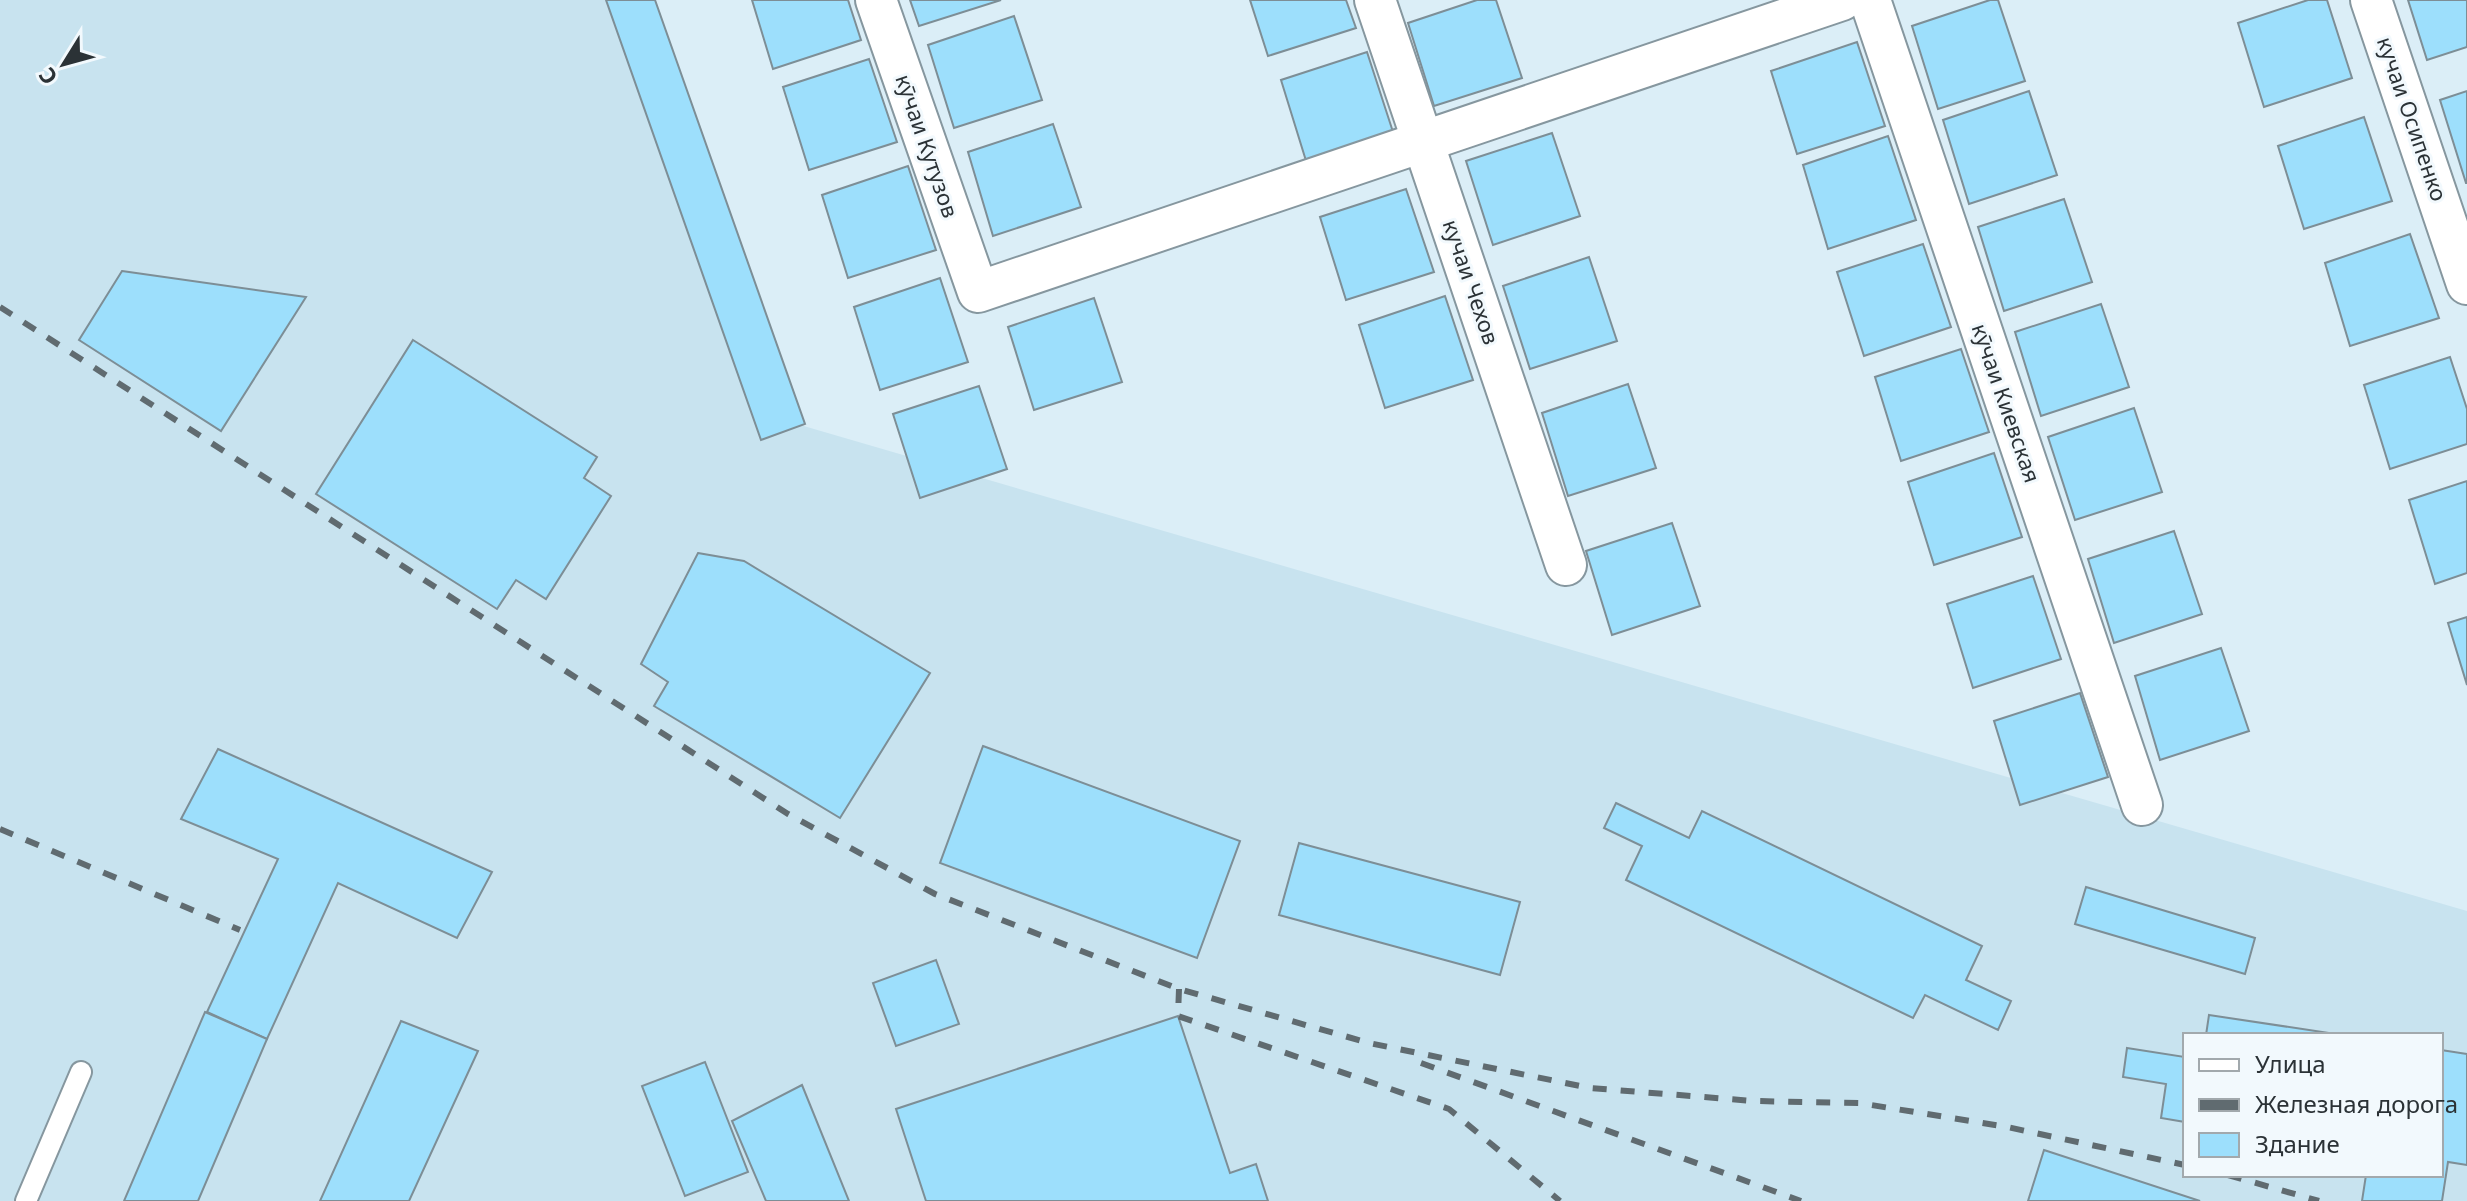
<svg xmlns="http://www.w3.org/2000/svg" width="2467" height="1201" font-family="'Noto Sans',sans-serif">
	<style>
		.built { fill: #c8e3ef; fill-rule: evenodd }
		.building { fill: #9ddffc; stroke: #7d8e96; stroke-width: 2 }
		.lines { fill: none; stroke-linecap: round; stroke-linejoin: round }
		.lane-casing { stroke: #86979f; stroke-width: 24 }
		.street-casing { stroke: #86979f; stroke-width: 44 }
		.lane { stroke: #fff; stroke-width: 20 }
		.street { stroke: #fff; stroke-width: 40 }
		.rail { stroke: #606b70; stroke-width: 6; stroke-dasharray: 14 14; stroke-linecap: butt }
		.labels { text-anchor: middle; stroke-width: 6; stroke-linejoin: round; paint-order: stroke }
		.street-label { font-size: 22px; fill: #2b3236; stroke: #f2f9fd }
	</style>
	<rect width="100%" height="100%" fill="#dbeef7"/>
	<path class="built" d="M0 0H651L790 422 2467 911V1201H0ZM2185 1035H2441V1175H2185Z"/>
	<g class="building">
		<path d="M606 0H655L805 424 761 440Z"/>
		<path d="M752 0H848L861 40 773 69Z"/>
		<path d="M910 0H1001L919 26Z"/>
		<path d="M1250 0H1346L1356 28 1268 56Z"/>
		<path d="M1477 0H1496L1522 78 1434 106 1408 23Z"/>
		<path d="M1990 0H1998L2025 81 1938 109 1912 26Z"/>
		<path d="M2308 0H2327L2352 78 2264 107 2238 23Z"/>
		<path d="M2408 0H2467V47L2427 60Z"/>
		<path d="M1014 16 1042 100 954 128 928 45Z"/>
		<path d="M1857 42 1885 126 1797 154 1771 71Z"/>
		<path d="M1367 52 1394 135 1307 164 1281 80Z"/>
		<path d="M869 59 897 142 809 170 783 87Z"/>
		<path d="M2029 91 2057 175 1969 204 1943 120Z"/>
		<path d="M2467 91V183H2466L2440 100Z"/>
		<path d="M2364 117 2392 201 2304 229 2278 146Z"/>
		<path d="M1053 124 1081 207 993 236 968 152Z"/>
		<path d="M1552 133 1580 216 1493 245 1466 161Z"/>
		<path d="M1888 136 1916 220 1828 249 1803 165Z"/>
		<path d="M908 166 936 250 848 278 822 195Z"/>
		<path d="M1406 189 1434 272 1346 300 1320 217Z"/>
		<path d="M2064 199 2092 282 2004 311 1978 227Z"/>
		<path d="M2410 234 2439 318 2350 346 2325 263Z"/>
		<path d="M1923 244 1951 327 1864 356 1837 272Z"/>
		<path d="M1589 257 1617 341 1530 369 1503 286Z"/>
		<path d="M122 271 306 297 221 431 79 340Z"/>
		<path d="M940 278 968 362 880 390 854 307Z"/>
		<path d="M1445 296 1473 380 1385 408 1359 325Z"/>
		<path d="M1094 298 1122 382 1034 410 1008 327Z"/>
		<path d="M2101 304 2129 387 2041 416 2015 332Z"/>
		<path d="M413 340 597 457 584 478 611 496 546 599 516 580 497 609 316 494Z"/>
		<path d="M1961 349 1989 432 1901 461 1875 377Z"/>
		<path d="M2450 357 2467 409V444L2390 469 2364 385Z"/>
		<path d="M1628 384 1656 468 1568 496 1542 413Z"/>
		<path d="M979 386 1007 469 920 498 893 414Z"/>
		<path d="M2134 408 2162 492 2075 520 2048 437Z"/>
		<path d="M1994 453 2022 537 1934 565 1908 482Z"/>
		<path d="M2467 481V573L2435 584 2409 500Z"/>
		<path d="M1672 523 1700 606 1612 635 1586 551Z"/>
		<path d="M2174 531 2202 614 2114 643 2088 559Z"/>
		<path d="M698 553 744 561 930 673 840 818 654 706 668 682 641 664Z"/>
		<path d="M2033 576 2061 659 1973 688 1947 604Z"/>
		<path d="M2467 617V685L2448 623Z"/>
		<path d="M2221 648 2249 731 2160 760 2135 676Z"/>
		<path d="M2080 693 2108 777 2020 805 1994 721Z"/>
		<path d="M983 746 1240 841 1197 958 940 863Z"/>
		<path d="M218 749 492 872 457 938 338 883 267 1039 207 1012 278 859 181 819Z"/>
		<path d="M1616 803 1689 838 1702 811 1982 946 1966 980 2011 1001 1998 1030 1925 995 1913 1018 1626 880 1642 846 1604 828Z"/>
		<path d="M1299 843 1520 902 1500 975 1279 915Z"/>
		<path d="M2086 887 2255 938 2245 974 2075 924Z"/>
		<path d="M936 960 959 1024 896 1046 873 983Z"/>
		<path d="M205 1012 267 1039 198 1201H124Z"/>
		<path d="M2209 1015 2342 1035H2206Z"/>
		<path d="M1178 1016 1230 1173 1256 1164 1268 1201H926L896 1109Z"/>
		<path d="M401 1021 478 1051 409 1201H320Z"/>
		<path d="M2127 1048 2185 1057V1122L2161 1118 2166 1084 2123 1077Z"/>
		<path d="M2441 1050 2467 1054V1165L2448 1162 2442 1201H2362L2366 1175H2441Z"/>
		<path d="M705 1062 748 1172 685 1196 642 1086Z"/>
		<path d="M802 1085 849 1201H766L732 1121Z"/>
		<path d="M2044 1150 2200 1201H2028Z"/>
	</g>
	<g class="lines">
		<g class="lane-casing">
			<path id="lane" d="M26 1201 81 1072"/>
		</g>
		<g class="street-casing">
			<g id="street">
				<path d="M876 0 978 292 1842 0"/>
				<path d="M1375 0 1566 565"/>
				<path d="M1870 0 2142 805"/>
				<path d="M2371 0 2467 284"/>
			</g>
		</g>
		<use href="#lane" class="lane"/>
		<use href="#street" class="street"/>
		<g class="rail">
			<path d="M0 307 788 814 935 894 1179 989 1369 1043 1590 1088 1754 1101 1859 1103 2007 1127 2185 1165"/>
			<path d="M0 829 240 930"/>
			<path d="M1179 989 1178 1016 1449 1109 1560 1201"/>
			<path d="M1421 1063 1801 1201"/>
			<path d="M2228 1175 2319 1201"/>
		</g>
	</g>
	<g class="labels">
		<g class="street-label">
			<text transform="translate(2412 119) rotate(71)" y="8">кучаи Осипенко</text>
			<text transform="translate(927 146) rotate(71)" y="8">кӯчаи Кутузов</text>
			<text transform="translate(1471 282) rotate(71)" y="8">кучаи Чехов</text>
			<text transform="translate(2006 403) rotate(71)" y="8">кӯчаи Киевская</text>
		</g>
	</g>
	<rect x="2183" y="1033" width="260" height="144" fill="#f2f9fd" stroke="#a2a9ad" stroke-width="2"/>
	<rect x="2199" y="1059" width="40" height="12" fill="#ffffff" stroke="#a2a9ad" stroke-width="2"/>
	<text x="2255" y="1073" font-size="24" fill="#2b3236">Улица</text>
	<rect x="2199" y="1099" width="40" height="12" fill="#606b70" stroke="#a2a9ad" stroke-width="2"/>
	<text x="2255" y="1113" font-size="24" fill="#2b3236">Железная дорога</text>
	<rect x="2199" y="1133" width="40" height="24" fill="#9ddffc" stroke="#a2a9ad" stroke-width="2"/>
	<text x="2255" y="1153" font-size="24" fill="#2b3236">Здание</text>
	<g transform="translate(64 64) rotate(233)" stroke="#f2f9fd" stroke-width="6" paint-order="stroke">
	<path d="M0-6L14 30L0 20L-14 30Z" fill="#2b3236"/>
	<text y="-12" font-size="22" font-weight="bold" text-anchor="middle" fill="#2b3236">С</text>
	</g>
</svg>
